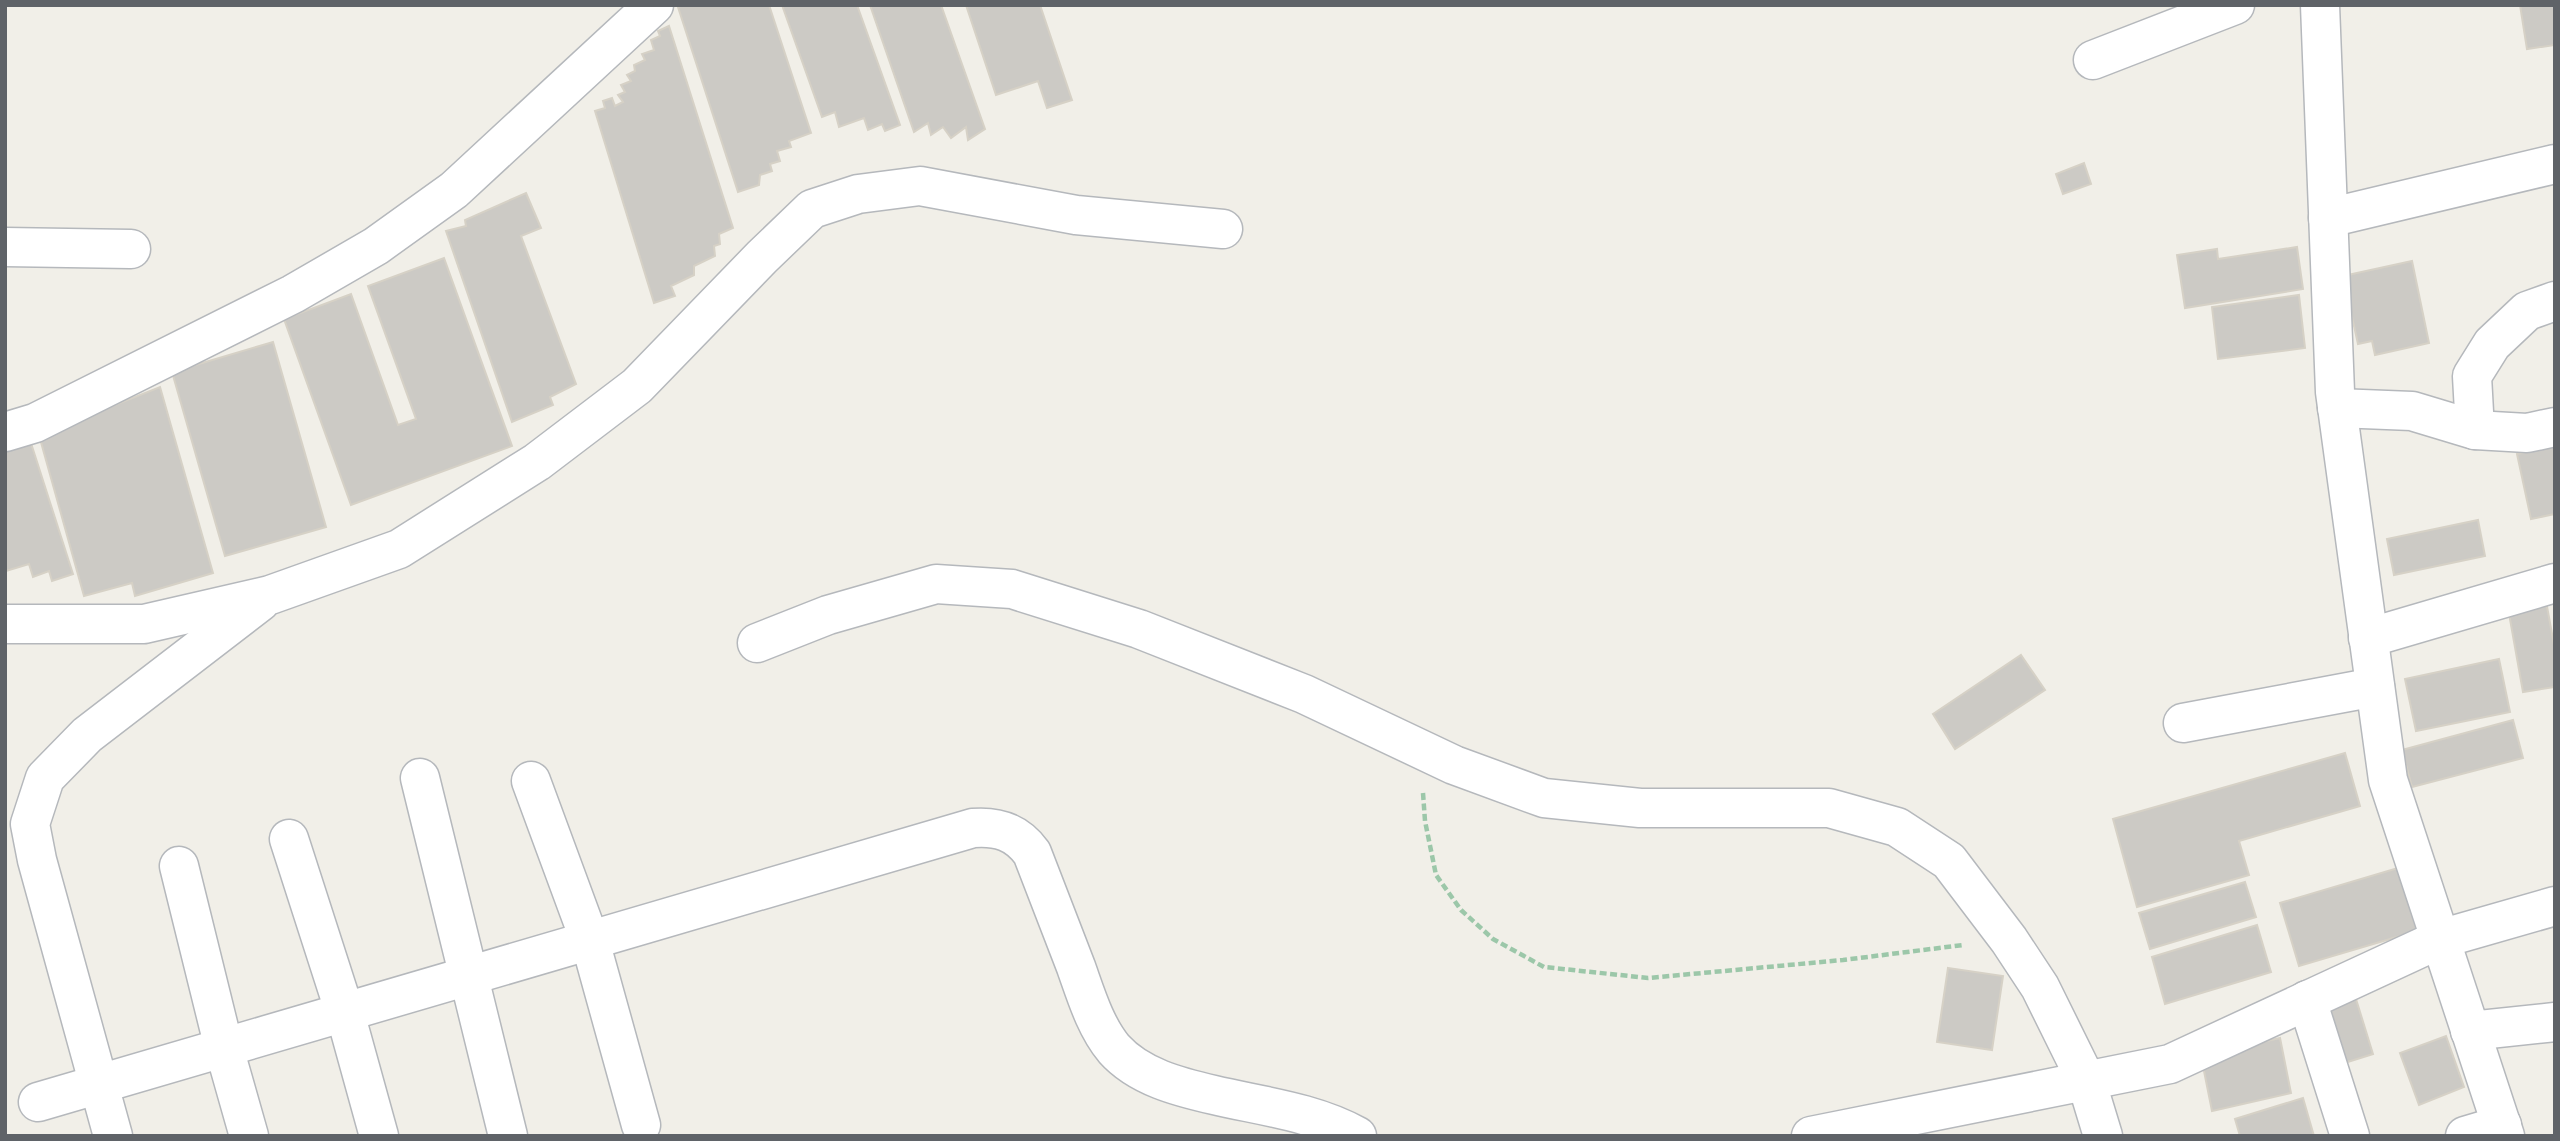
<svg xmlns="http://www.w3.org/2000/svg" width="2560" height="1141" font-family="Roboto,sans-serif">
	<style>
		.building { fill: #cccac5; stroke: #d6d1c6; stroke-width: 2 }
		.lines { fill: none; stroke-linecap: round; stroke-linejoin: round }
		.minor-casing { stroke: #b5b8bc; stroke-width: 41 }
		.path { stroke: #9cc7a9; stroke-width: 4.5; stroke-dasharray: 7 3.5; stroke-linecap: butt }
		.minor { stroke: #fff; stroke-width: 38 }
	</style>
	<rect width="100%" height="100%" fill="#f1efe8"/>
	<g class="building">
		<path d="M683 5H769L811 133 789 141 791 147 777 151 780 161 770 164 772 171 760 175 759 185 738 192 678 7Z"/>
		<path d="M782 5H857L900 125 885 131 882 124 868 130 864 118 839 127 835 112 822 117Z"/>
		<path d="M870 5H941L985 129 968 140 966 127 951 138 943 127 931 135 928 123 914 132Z"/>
		<path d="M966 5H1040L1072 100 1047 108 1038 81 996 95Z"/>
		<path d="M2520 5H2555V45L2527 49Z"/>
		<path d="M669 26 733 228 719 234 720 244 714 246 715 256 694 266V275L671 286 675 296 654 303 595 111 605 108 603 101 612 98 615 106 623 102 618 95 625 92 621 85 631 81 627 75 635 71 634 65 645 60 642 54 654 50 651 40 660 36 658 31Z"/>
		<path d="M2084 163 2091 184 2063 194 2056 174Z"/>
		<path d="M526 193 541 228 521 236 576 384 550 397 553 405 512 422 446 231 466 226 465 220Z"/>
		<path d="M2297 247 2303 289 2185 308 2177 255 2217 249 2218 259Z"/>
		<path d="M444 258 512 446 351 505 284 319 351 294 398 425 416 419 368 286Z"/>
		<path d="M2412 261 2429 343 2375 355 2372 341 2358 344 2343 276Z"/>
		<path d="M2299 295 2305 348 2218 359 2212 307Z"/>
		<path d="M273 342 326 527 225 556 172 372Z"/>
		<path d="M160 387 213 573 135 596 132 583 84 596 39 435Z"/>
		<path d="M30 440 73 574 52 581 49 571 33 577 29 564 6 571 5 567V448Z"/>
		<path d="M2555 446V514L2531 519 2517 454Z"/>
		<path d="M2478 520 2485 556 2394 575 2387 539Z"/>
		<path d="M2546 601 2555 650V687L2523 692 2508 608Z"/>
		<path d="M2021 655 2045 690 1955 749 1933 714Z"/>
		<path d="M2499 659 2510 712 2416 731 2405 679Z"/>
		<path d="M2513 720 2523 758 2412 787 2402 750Z"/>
		<path d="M2345 753 2360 806 2239 841 2249 875 2137 907 2113 819Z"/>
		<path d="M2398 868 2417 931 2299 966 2280 903Z"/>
		<path d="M2245 882 2256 917 2150 949 2139 913Z"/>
		<path d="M2257 925 2271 972 2165 1004 2152 957Z"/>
		<path d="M1948 968 2003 976 1992 1050 1937 1042Z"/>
		<path d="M2356 999 2373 1054 2335 1066 2319 1011Z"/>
		<path d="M2446 1036 2464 1087 2419 1105 2400 1053Z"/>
		<path d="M2280 1038 2291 1093 2212 1111 2201 1056Z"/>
		<path d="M2303 1098 2314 1136H2240L2235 1119Z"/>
	</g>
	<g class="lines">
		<g class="minor-casing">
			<g id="minor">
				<path d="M2320 5 2335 392 2388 780 2505 1136"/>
				<path d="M2093 60 2235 5"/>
				<path d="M2328 218 2555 164"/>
				<path d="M5 247 131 249"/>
				<path d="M2337 408 2412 411 2475 430 2527 433 2555 427"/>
				<path d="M2475 430 2472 376 2492 344 2527 311 2555 301"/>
				<path d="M5 432 35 423 293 294 376 246 454 190 654 5"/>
				<path d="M5 624H144L270 595 399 549 537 462 637 386 762 257 812 209 858 194 920 186 1076 215 1223 229"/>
				<path d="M2368 638 2555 583"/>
				<path d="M757 643 828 615 936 584 1012 589 1139 629 1304 694 1454 765 1544 798 1640 808H1829L1897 827 1949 861 2009 940 2040 987 2086 1080 2103 1136"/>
				<path d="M2183 723 2375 687"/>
				<path d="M420 778 508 1136"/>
				<path d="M531 781 590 941 641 1125"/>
				<path d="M289 839 345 1013 379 1136"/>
				<path d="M179 866 224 1048 249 1136"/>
				<path d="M2307 1000 2350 1136"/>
				<path d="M2470 1031 2555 1022"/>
				<path d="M38 1102 973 828C998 826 1017 832 1032 853 1047 891 1061 929 1076 967 1086 995 1095 1026 1114 1049 1139 1077 1179 1087 1214 1095 1261 1106 1314 1112 1357 1136"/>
				<path d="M113 1136 37 860 30 824 45 778 87 735 260 602"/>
				<path d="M1811 1136 2170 1064 2440 939 2555 906"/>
				<path d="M2465 1136 2502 1125"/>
			</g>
		</g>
		<path class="path" d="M1423 793 1425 821 1436 875 1461 910 1493 939 1544 967 1648 978 1843 960 1963 945"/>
		<use href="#minor" class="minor"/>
	</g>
	<rect width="2560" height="1141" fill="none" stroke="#5f6368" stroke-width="14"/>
</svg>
